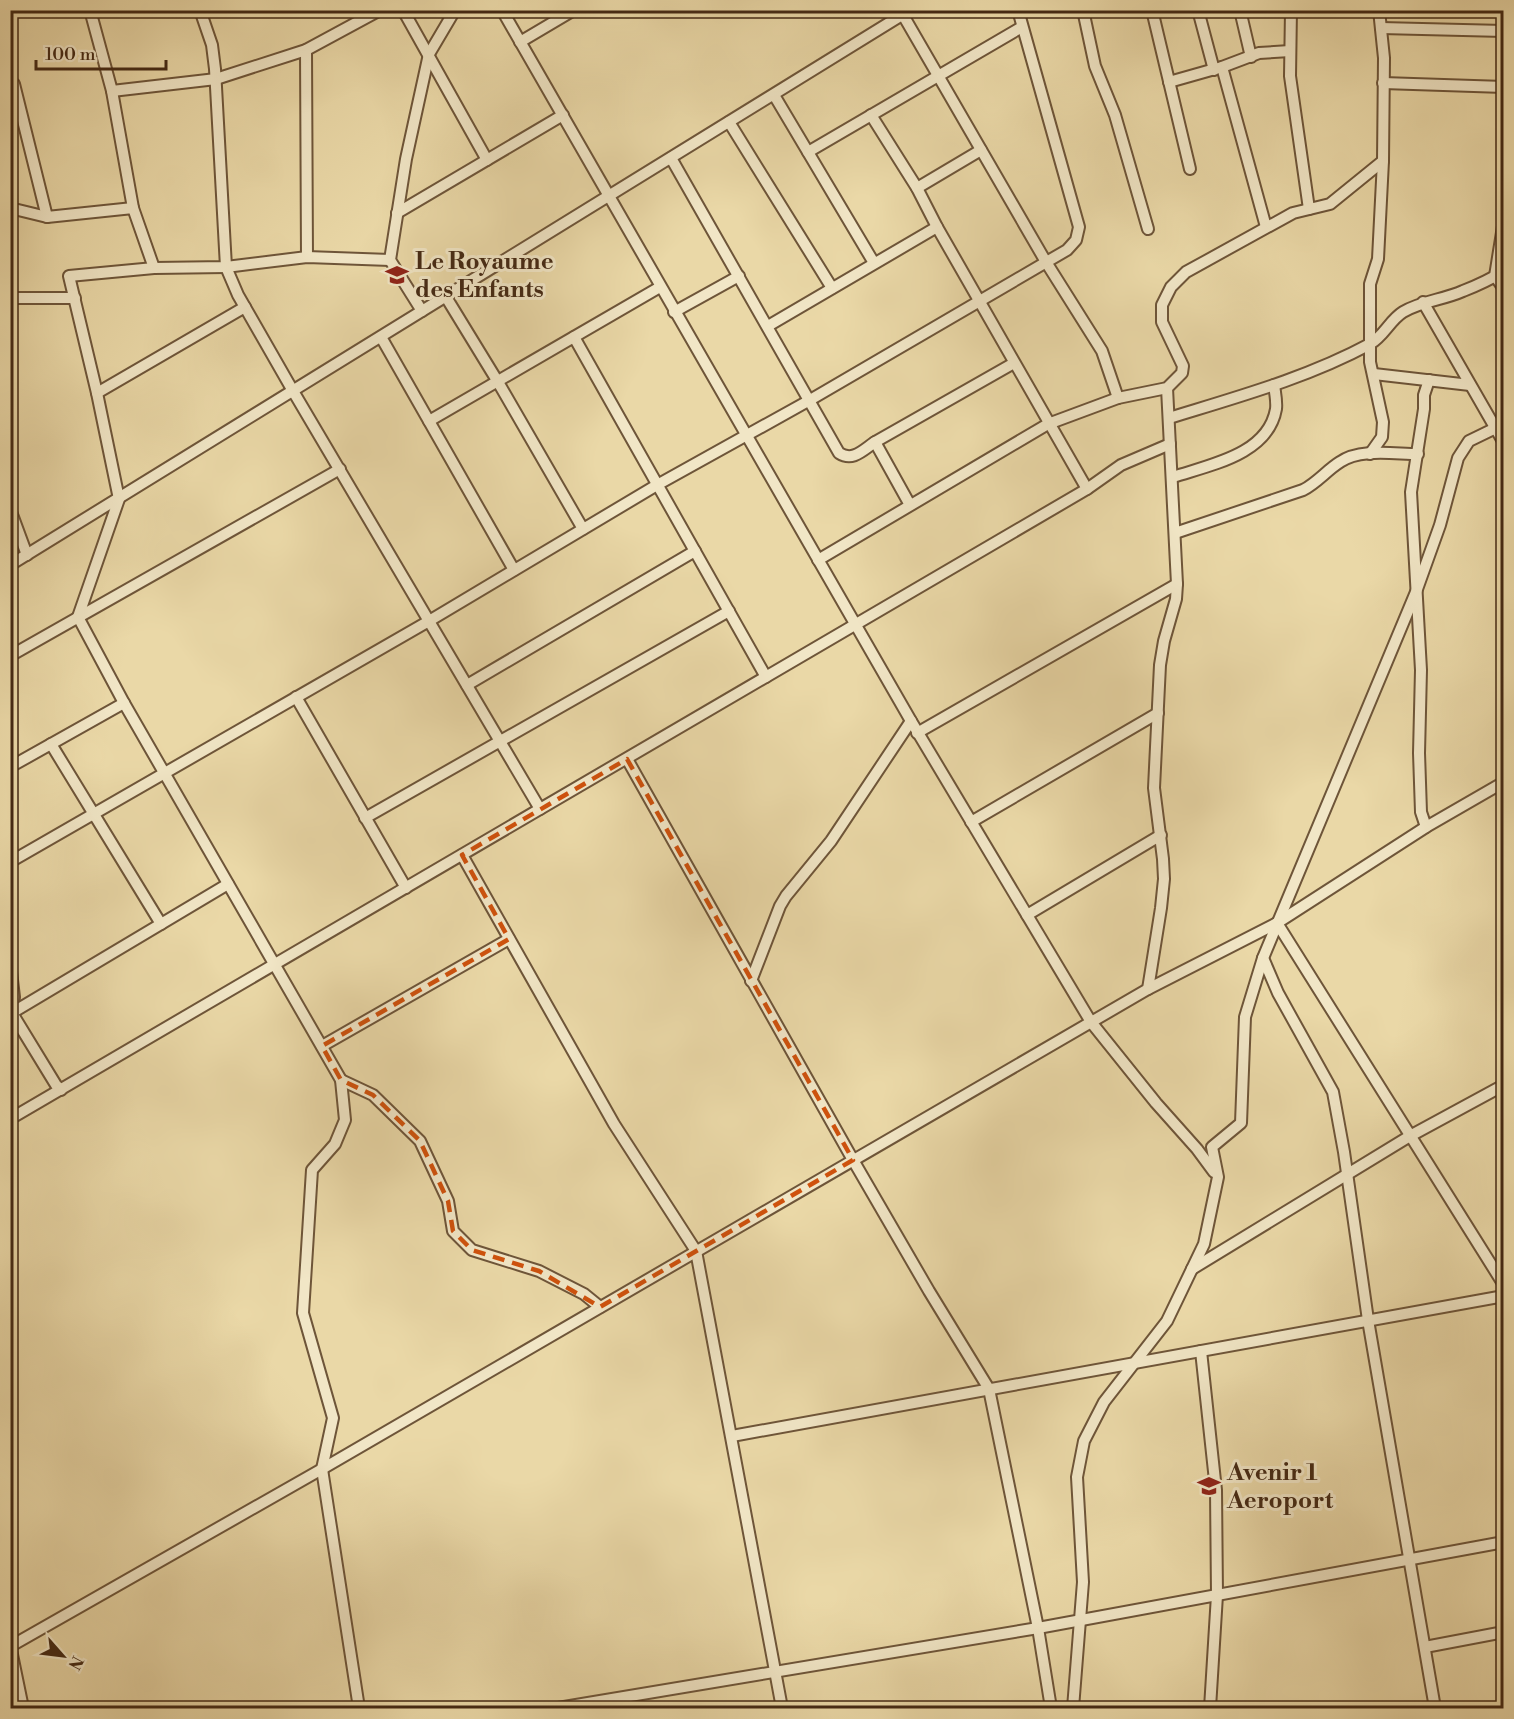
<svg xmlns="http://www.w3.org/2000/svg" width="1514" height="1719" font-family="'Libre Bodoni',serif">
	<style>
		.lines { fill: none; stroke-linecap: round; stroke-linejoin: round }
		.street-casing { stroke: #6e5539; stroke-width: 14 }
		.street { stroke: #f1e6c6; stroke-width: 10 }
		.marked { fill: none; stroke: #cf520d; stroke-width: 4.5; stroke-dasharray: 12 8; stroke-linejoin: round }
		.labels { text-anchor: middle; stroke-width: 6; stroke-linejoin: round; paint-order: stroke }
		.poi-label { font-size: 24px; font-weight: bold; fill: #442914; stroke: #f1e6c6; text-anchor: start }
	</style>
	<rect width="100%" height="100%" fill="#ead8a7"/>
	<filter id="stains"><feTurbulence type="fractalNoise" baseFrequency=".00333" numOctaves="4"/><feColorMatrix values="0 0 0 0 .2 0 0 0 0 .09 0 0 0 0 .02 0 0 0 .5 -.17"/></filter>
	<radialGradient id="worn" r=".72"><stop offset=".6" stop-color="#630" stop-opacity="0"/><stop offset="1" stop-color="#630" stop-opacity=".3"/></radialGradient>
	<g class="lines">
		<g class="street-casing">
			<g id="street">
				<path d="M90 10 112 91 133 208 154 268"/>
				<path d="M200 10 212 45 215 69 226 267 238 295 293 391 540 809"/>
				<path d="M403 10 487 160"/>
				<path d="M502 10 911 721 1091 1022 1156 1103 1197 1149 1214 1172"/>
				<path d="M1083 10 1095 66 1115 115 1148 229"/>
				<path d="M1152 10 1190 169"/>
				<path d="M1198 10 1214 70"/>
				<path d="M1240 10 1251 57"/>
				<path d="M1291 10 1290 76 1309 209"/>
				<path d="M903 15 1046 262 1102 351 1118 398"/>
				<path d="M1381 28 1504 31"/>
				<path d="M520 42 574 10"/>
				<path d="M306 50 307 257"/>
				<path d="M1222 67 1266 227"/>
				<path d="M1169 82 1222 67 1259 53 1290 51"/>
				<path d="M1383 83 1504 87"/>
				<path d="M14 84 47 217"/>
				<path d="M112 91 216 79 306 50 380 10"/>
				<path d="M774 95 874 263"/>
				<path d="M871 115 917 188 937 227 1087 489"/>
				<path d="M729 122 832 288"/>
				<path d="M808 152 1022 27"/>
				<path d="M671 158 839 453C853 462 863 450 875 442L1014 363"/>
				<path d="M917 188 981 150"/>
				<path d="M10 208 47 217 133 208"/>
				<path d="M397 213 563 115"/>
				<path d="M1504 220 1495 276 1504 289"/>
				<path d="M446 297 498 382 583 529"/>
				<path d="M10 298H75"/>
				<path d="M1423 302 1504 443"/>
				<path d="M422 311 390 260 406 159 429 54 455 10"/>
				<path d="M674 312 739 276"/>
				<path d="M768 326 937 227"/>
				<path d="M381 337 514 570"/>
				<path d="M574 337 766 677"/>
				<path d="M1374 374 1470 385"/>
				<path d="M97 393 245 307"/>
				<path d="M1169 418C1237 397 1307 378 1370 344 1384 336 1390 320 1403 312 1421 301 1443 300 1463 291 1476 286 1491 279 1504 271"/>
				<path d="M429 421 660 287"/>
				<path d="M875 442 910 505"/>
				<path d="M1370 454 1382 437 1383 422 1370 362V284L1378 259 1383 161 1384 58 1379 10"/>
				<path d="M1173 477C1209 465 1268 455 1276 409 1277 401 1275 393 1274 385"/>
				<path d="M10 509 27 555"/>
				<path d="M1175 533 1303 490C1317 483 1327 470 1340 462 1360 448 1394 454 1418 454"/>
				<path d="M818 560 1048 424 1118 398 1167 388 1182 373 1183 366 1162 322V305L1171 287 1186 272 1293 213 1330 204 1383 161"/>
				<path d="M10 565 910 10"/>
				<path d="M10 656 340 469"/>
				<path d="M467 685 695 551"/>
				<path d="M296 697 406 888"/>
				<path d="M917 733 1177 584"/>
				<path d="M51 744 161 924"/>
				<path d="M627 759 853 1160 929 1291 989 1389 1038 1628 1051 1708"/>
				<path d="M10 767 124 703"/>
				<path d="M365 818 729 611"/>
				<path d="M971 822 1158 713"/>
				<path d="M1426 827 1421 812 1419 753 1421 670 1411 492 1424 409V395L1429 380"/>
				<path d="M462 855 614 1124 696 1251 782 1708"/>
				<path d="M10 862 429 621 657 485 810 400 1067 250 1076 240 1079 227 1018 10"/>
				<path d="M1027 915 1161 835"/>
				<path d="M1277 923 1504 1285"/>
				<path d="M1263 958 1278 993 1333 1092 1344 1152 1368 1320 1435 1708"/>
				<path d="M10 963 14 997 12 1013 56 1085 61 1090"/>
				<path d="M751 981 780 906 786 896 831 841 911 721"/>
				<path d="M1148 989 1161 908 1164 879 1163 859 1154 788 1160 665 1164 641 1176 599 1177 584 1167 388"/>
				<path d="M10 1014 228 884"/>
				<path d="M322 1046 509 939"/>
				<path d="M341 1080 373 1095 420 1141 448 1201 453 1231 472 1250 539 1271 584 1294 600 1307"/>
				<path d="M10 1119 1087 489 1121 465 1170 444"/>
				<path d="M1192 1269 1410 1136 1504 1085"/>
				<path d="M1201 1351 1216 1490 1217 1595 1210 1708"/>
				<path d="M732 1436 1504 1296"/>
				<path d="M10 1645 23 1708"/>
				<path d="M11 1646 322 1469 1148 989 1277 923 1426 827 1504 782"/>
				<path d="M1425 1647 1504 1632"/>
				<path d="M359 1708 322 1469 333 1418 303 1313 312 1170 335 1144 345 1120 341 1080 124 703 78 617 119 499 97 393 69 276 154 268 226 267 307 257 390 260"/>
				<path d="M558 1708 1038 1628 1504 1542"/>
				<path d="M1073 1708 1083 1582 1077 1477 1084 1441 1104 1402 1167 1321 1204 1244 1218 1177 1212 1147 1241 1123 1245 1017 1263 958 1416 592 1440 525 1458 458 1469 441 1504 424"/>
			</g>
		</g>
		<use href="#street" class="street"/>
	</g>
	<path class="marked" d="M627 759 853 1160 600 1307 539 1271 472 1250 453 1231 448 1201 420 1141 373 1095 341 1080 322 1046 509 939 462 855Z"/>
	<defs>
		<g id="school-bare" transform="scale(1.8)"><path d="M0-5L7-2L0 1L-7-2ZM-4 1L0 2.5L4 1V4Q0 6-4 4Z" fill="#8f2418" stroke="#f1e6c6" stroke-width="2.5" paint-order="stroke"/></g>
	</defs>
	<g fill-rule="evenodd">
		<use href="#school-bare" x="397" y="275"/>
		<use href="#school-bare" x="1209" y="1486"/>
	</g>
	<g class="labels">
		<g class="poi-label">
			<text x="415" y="269">Le Royaume<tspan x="415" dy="28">des Enfants</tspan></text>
			<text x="1227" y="1480">Avenir 1<tspan x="1227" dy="28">Aeroport</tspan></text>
		</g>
	</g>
	<rect width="1514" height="1719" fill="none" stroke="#ead8a7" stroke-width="36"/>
	<rect x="12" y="12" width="1490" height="1695" fill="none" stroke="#442914" stroke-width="3"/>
	<rect x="18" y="18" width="1478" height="1683" fill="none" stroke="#442914" stroke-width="1.5"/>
	<g transform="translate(63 1656) rotate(118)" stroke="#f1e6c6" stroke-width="4.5" paint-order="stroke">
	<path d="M0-4.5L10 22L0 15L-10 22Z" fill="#442914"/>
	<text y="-9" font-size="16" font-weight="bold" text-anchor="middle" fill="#442914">N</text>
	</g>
	<path d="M36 60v9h130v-9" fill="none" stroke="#442914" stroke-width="3"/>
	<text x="45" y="60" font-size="18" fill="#442914" stroke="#f1e6c6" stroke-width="4.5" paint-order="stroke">100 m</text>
	<rect width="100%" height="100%" filter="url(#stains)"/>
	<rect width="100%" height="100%" fill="url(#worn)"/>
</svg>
